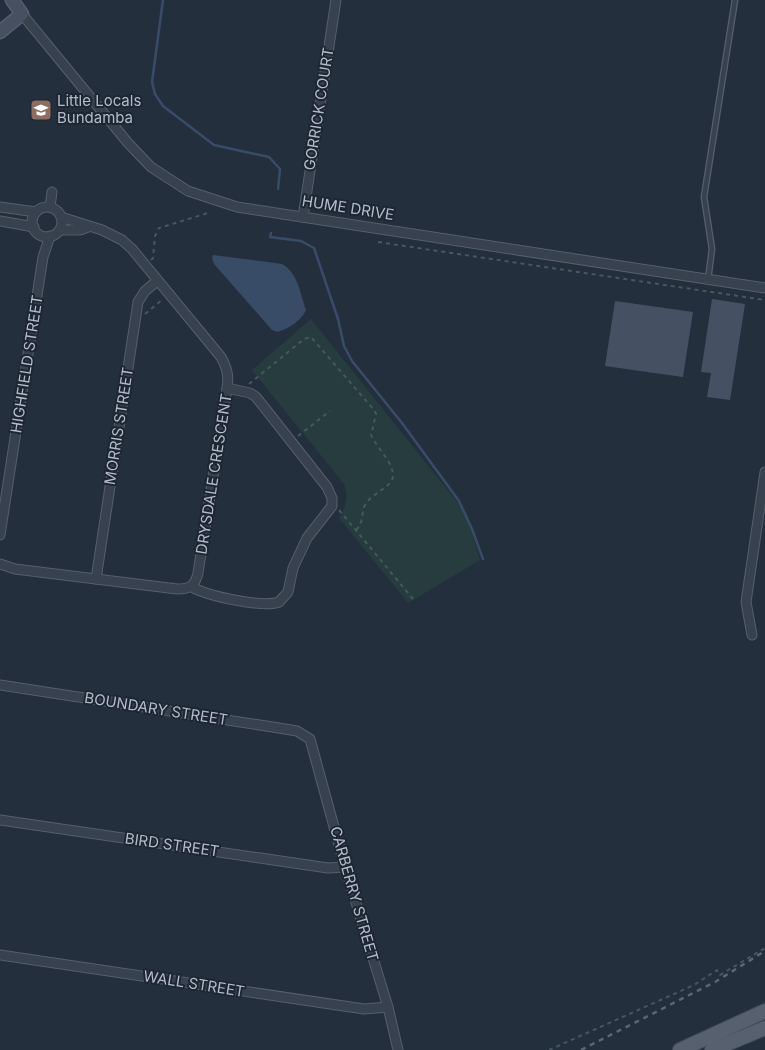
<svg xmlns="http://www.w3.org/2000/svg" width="765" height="1050" font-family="Inter,sans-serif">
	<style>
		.green { fill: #263c3f }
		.water { fill: #394c67 }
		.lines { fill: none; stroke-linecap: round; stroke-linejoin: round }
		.stream { stroke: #394c67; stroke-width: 2.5 }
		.building { fill: #455162 }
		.lane-casing { stroke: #565f6c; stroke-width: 7 }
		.street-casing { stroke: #565f6c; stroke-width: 11 }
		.secondary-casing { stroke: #565f6c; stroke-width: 15 }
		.primary-casing { stroke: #414a57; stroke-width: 16 }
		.path { stroke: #44595c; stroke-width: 2; stroke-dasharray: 4 4; stroke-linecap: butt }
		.lane { stroke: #38414e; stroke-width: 4.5 }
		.street { stroke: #38414e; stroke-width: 9 }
		.secondary { stroke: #465061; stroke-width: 12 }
		.primary { stroke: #56606e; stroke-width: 14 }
		.rail { stroke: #5a6575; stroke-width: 2.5; stroke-dasharray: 5 5; stroke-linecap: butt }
		.labels { text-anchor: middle; stroke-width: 4; stroke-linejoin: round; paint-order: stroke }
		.poi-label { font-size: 15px; fill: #b4bcc9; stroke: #1d2633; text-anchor: start }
		.street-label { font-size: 15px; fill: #b4bcc9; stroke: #1d2633 }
	</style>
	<rect width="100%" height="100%" fill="#242f3e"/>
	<path class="green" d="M311 319 466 513 480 560 408 603 339 518C346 506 349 497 344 484L252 370Z"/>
	<path class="water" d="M213 255 282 264C298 273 300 293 306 310 301 321 289 328 278 332L272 330 214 264 212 258Z"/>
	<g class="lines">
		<g class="stream">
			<path d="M163 0 152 82 155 94 163 106 214 145 269 157 280 169 278 189"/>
			<path d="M271 233 270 237 301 241 314 248 338 319 344 346 352 361 402 423 459 501 472 529 483 559"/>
		</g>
	</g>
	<g class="building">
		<path d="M712 299 745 304 730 400 707 397 711 373 701 372Z"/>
		<path d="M615 301 693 312 683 377 605 366Z"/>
	</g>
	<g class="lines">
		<g class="lane-casing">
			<path id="lane" d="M708 280 712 249 704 197 735 0"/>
		</g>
		<g class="street-casing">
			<g id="street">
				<path d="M22 14 128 143 151 167 188 191 237 207 765 288"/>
				<path d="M0 207 36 212"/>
				<path d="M50 207 52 192"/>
				<circle cx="47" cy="222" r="15"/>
				<path d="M303 217 336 0"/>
				<path d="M0 221 34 227"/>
				<path d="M60 230H80L88 227"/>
				<path d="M0 535 43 257 50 236"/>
				<path d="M0 564 15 569 177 589C190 589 195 586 198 573L227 388C229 376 227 368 221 357L132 249 122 240 102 230 61 217"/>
				<path d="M96 579 138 302 145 291 157 281"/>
				<path d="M192 587C207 596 263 608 279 602L288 592 293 568 307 538 332 506V498L327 487 256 397 250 393 227 388"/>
				<path d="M752 635 746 602 765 472"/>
				<path d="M0 685 279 728 297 731 310 739 345 867 388 1007 398 1050"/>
				<path d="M0 820 328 868 345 867"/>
				<path d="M0 955 364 1009 388 1007"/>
			</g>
		</g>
		<g class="secondary-casing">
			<path id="secondary" d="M0 32 22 14 12 0"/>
		</g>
		<g class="primary-casing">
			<g id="primary">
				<path d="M680 1050 765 1011"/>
				<path d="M712 1050 765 1028"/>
			</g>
		</g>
		<g class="path">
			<path d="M378 242 765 300"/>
			<path d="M151 260 153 258 155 236 159 228 208 213"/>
			<path d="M145 314 162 300"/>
			<path d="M249 384 304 339 311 337 374 410 376 414 371 435C376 448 403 471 389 484 382 491 370 496 365 505 361 513 364 523 356 530"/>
			<path d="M298 436 330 411"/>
			<path d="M339 510 413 599"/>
			<path d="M549 1050 694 985 717 970 720 975 765 948"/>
		</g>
		<use href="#lane" class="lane"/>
		<use href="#street" class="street"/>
		<use href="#secondary" class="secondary"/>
		<use href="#primary" class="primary"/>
		<path class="rail" d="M581 1050 715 982 765 951"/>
	</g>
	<defs>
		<g id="school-square" transform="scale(1.125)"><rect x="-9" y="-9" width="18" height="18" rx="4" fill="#8d6e63" stroke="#1d2633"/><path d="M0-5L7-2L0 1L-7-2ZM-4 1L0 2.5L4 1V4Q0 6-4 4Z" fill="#fff"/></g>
	</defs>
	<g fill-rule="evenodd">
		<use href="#school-square" x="41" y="110"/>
	</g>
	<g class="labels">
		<g class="poi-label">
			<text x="57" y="106">Little Locals<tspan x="57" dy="17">Bundamba</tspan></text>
		</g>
		<g class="street-label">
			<text transform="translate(319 109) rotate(-81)" y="5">GORRICK COURT</text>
			<text transform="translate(348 208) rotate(9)" y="5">HUME DRIVE</text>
			<text transform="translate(27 364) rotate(-81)" y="5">HIGHFIELD STREET</text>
			<text transform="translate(119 426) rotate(-81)" y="5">MORRIS STREET</text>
			<text transform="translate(214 474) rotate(-81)" y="5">DRYSDALE CRESCENT</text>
			<text transform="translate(156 709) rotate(9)" y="5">BOUNDARY STREET</text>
			<text transform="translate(172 845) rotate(8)" y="5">BIRD STREET</text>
			<text transform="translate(354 894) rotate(74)" y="5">CARBERRY STREET</text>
			<text transform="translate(194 984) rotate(9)" y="5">WALL STREET</text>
		</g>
	</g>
</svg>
